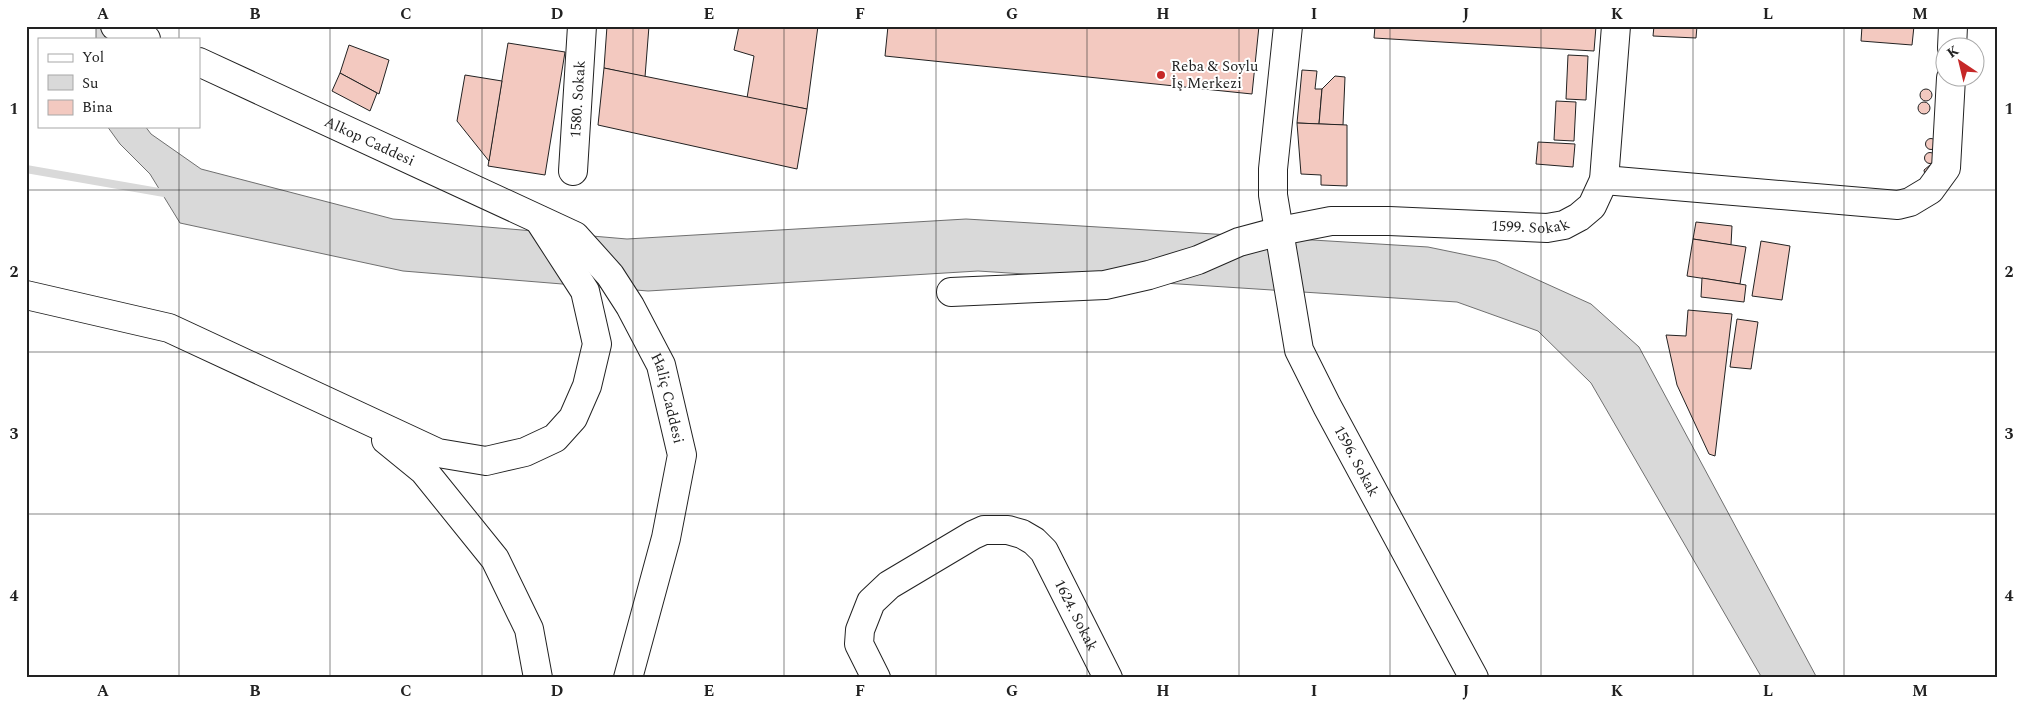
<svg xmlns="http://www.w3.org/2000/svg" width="2023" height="704" font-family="Spectral,serif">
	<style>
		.water { fill: #d9d9d9; stroke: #6f6f6f }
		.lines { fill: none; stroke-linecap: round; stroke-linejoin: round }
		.stream { stroke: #d9d9d9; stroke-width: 8 }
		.building { fill: #f3c9c0; stroke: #222 }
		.minor-casing { stroke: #222; stroke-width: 30 }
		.major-casing { stroke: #222; stroke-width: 30 }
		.minor { stroke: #fff; stroke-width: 28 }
		.major { stroke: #fff; stroke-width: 28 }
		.grid { fill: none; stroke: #222; stroke-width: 1; stroke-opacity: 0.55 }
		.poi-dot { fill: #c62828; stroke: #fff; stroke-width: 2 }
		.labels { text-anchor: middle; stroke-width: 4; stroke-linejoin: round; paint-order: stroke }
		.poi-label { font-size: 15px; fill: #222; stroke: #fff; text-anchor: start }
		.street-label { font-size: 15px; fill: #222; stroke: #fff }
		.neatline { fill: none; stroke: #222; stroke-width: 2 }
		.grid-label { font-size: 16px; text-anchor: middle; font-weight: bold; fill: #222 }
	</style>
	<rect width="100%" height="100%" fill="#fff"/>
	<g class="water">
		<path d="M96 26H131L129 39H96Z"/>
		<path d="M107 126H145L151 134 201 169 393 219 627 239 966 219 1428 247 1496 261 1591 304 1639 347 1817 678H1762L1591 383 1538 331 1457 302 978 271 648 291 403 271 180 223 150 174 120 144Z"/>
	</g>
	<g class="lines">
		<path class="stream" d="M26 169 170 194"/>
	</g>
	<g class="building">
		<path d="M607 26H649L645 77 604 68Z"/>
		<path d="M739 26H818L807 109 747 98 754 56 734 50Z"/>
		<path d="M888 26H1259L1252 94 885 56Z"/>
		<path d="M1375 26H1596L1594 51 1374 38Z"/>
		<path d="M1654 26H1697L1696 38 1653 36Z"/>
		<path d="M1862 26H1914L1912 45 1861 41Z"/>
		<path d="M508 43 565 52 545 175 488 166Z"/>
		<path d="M349 45 389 60 379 94 340 73Z"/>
		<path d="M1568 55 1588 56 1586 100 1566 99Z"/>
		<path d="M604 68 807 109 797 169 598 125Z"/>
		<path d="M1302 70 1317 71 1315 89H1322L1319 124 1297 123Z"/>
		<path d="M340 73 377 93 370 111 332 91Z"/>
		<path d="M465 75 502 81 489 161 457 121Z"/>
		<path d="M1335 76 1345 77 1343 125 1319 124 1322 89Z"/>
		<circle cx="1926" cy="95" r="6"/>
		<path d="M1556 101 1576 102 1574 141 1554 140Z"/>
		<circle cx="1924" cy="108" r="6"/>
		<path d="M1297 123 1347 125V186L1321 185V175L1301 174Z"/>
		<circle cx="1931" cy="144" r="5.5"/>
		<path d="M1538 142 1575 144 1573 167 1536 164Z"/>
		<circle cx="1930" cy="158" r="5.5"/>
		<path d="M1930 165 1934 167 1925 176 1924 170Z"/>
		<path d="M1696 222 1732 226 1731 245 1693 239Z"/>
		<path d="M1693 239 1746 247 1740 284 1687 276Z"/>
		<path d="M1761 241 1790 246 1782 300 1752 296Z"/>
		<path d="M1702 278 1746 285 1744 302 1701 297Z"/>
		<path d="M1688 310 1732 314 1715 456 1709 454 1677 385 1666 335 1686 336Z"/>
		<path d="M1737 319 1758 322 1751 369 1730 367Z"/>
	</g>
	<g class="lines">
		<g class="minor-casing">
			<g id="minor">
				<path id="s1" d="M1288 26 1273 169V195L1299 350 1327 406 1474 678"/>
				<path d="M1952 48 1953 26"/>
				<path id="s2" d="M573 171 582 26"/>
				<path d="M1604 180 1898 205 1910 202 1930 190 1946 168 1951 78"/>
				<path id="s3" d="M951 292 1105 285 1149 275 1198 260 1239 242 1280 231 1331 221H1389L1547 228 1564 225 1579 217 1592 206 1604 180 1616 26"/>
				<path id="s4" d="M876 678 859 644 860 630 871 602 889 585 973 535 984 530H1008L1022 534 1034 541 1044 551 1108 678"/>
			</g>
		</g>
		<g class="major-casing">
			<g id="major">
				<path d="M115 26 146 39"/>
				<path id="s5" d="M199 62 575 236 610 275 630 306 661 365 682 455 666 538 628 678"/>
				<path d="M26 295 169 328 438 453 486 461 525 452 555 438 573 418 587 386 597 344 585 291 539 220"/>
				<path d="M386 440 424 471 495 559 529 629 538 678"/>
			</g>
		</g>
		<use href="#minor" class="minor"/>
		<use href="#major" class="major"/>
	</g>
	<path class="grid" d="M179 26V39M330 26V678M482 26V678M633 26V678M784 26V678M936 26V678M1087 26V678M1239 26V678M1390 26V678M1541 26V678M1693 26V678M1844 26V678M179 126V678M26 190H1997M26 352H1997M26 514H1997"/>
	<circle class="poi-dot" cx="1161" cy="75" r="5"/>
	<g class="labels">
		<g class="poi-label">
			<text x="1171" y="71">Reba &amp; Soylu<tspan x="1171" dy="17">İş Merkezi</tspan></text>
		</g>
		<g class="street-label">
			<text dy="5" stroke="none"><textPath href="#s2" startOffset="72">1580. Sokak</textPath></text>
			<text dy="5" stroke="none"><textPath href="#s5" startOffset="188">Alkop Caddesi</textPath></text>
			<text dy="5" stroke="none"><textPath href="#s3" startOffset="589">1599. Sokak</textPath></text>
			<text dy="5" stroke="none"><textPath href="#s5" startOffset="604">Haliç Caddesi</textPath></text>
			<text dy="5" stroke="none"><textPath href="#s1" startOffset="452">1596. Sokak</textPath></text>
			<text dy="5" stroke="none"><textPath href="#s4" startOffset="355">1624. Sokak</textPath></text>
		</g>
	</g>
	<rect width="2023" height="704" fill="none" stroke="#ffffff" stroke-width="55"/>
	<rect x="38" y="38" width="162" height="90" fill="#ffffff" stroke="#a7a7a7"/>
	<rect x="48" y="54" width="25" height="8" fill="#ffffff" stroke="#a7a7a7"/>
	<text x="82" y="62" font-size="15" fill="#222222">Yol</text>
	<rect x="48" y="75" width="25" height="15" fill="#d9d9d9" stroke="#a7a7a7"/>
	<text x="82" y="88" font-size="15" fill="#222222">Su</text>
	<rect x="48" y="100" width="25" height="15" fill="#f3c9c0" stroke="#a7a7a7"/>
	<text x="82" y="112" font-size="15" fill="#222222">Bina</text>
	<g transform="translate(1960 62) rotate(325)"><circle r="24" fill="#ffffff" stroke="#a7a7a7"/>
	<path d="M0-4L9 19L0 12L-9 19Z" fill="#c62828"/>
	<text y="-8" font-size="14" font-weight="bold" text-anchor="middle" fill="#222222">K</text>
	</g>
	<rect x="28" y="28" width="1968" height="648" class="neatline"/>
	<g class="grid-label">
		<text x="103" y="19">A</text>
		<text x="255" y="19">B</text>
		<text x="406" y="19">C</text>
		<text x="557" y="19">D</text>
		<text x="709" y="19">E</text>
		<text x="860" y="19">F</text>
		<text x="1012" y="19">G</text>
		<text x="1163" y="19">H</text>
		<text x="1314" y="19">I</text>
		<text x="1466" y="19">J</text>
		<text x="1617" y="19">K</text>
		<text x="1768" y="19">L</text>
		<text x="1920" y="19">M</text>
		<text x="14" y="114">1</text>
		<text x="2009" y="114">1</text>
		<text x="14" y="277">2</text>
		<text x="2009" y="277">2</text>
		<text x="14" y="439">3</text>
		<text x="2009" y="439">3</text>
		<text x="14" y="601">4</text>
		<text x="2009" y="601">4</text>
		<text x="103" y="696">A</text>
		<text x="255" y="696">B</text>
		<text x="406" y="696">C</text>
		<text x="557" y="696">D</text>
		<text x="709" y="696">E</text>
		<text x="860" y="696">F</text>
		<text x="1012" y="696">G</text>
		<text x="1163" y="696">H</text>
		<text x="1314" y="696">I</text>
		<text x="1466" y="696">J</text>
		<text x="1617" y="696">K</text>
		<text x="1768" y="696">L</text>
		<text x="1920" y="696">M</text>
	</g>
</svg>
